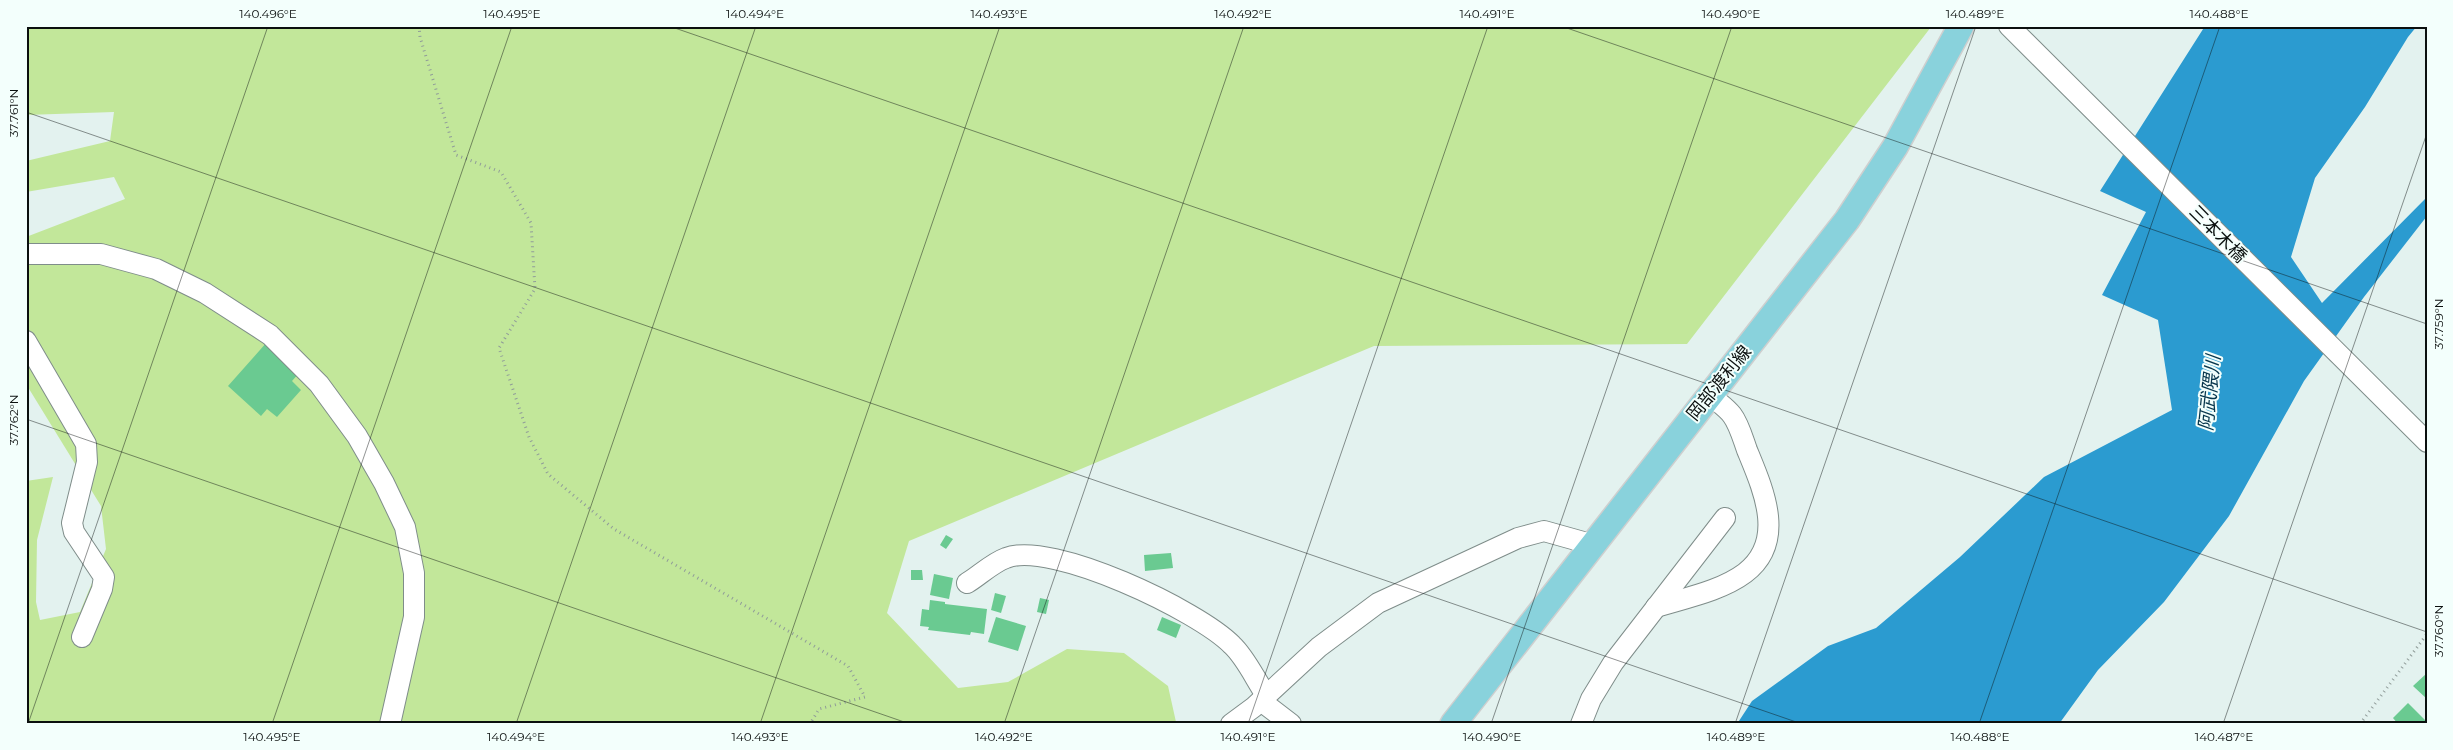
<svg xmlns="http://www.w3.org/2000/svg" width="2453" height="750" font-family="Montserrat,'Noto Sans JP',sans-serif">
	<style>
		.green { fill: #c2e79a }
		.water { fill: #2b9bd0 }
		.building { fill: #6aca91 }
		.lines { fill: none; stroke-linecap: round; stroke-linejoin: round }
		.minor-casing { stroke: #7f8d8a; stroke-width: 22 }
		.major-casing { stroke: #cecfcf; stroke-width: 28 }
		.path { stroke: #909c99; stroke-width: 3; stroke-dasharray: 1 4; stroke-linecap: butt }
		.minor { stroke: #fff; stroke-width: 20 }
		.major { stroke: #89d2dc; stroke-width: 25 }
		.ticks { fill: none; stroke: #0b100f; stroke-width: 1; stroke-opacity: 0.45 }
		.labels { text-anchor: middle; stroke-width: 4; stroke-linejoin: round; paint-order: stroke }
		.street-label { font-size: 18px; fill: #0b100f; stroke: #f3fffc }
		.water-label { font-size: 19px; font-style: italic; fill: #07364c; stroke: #f3fffc }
		.neatline { fill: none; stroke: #0b100f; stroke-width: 2 }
		.ticks-label { font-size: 12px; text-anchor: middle; fill: #0b100f }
	</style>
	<rect width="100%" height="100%" fill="#e3f2ef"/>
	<path class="green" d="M26 26H1930L1931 27 1687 344 1374 346 909 541 887 613 958 688 1008 682 1067 649 1124 653 1168 686 1176 722 1174 724H26V481L53 477 37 540 36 602 40 620 80 612 106 549 101 506 26 384V237L125 199 114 177 26 192V161L110 141 114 112 26 115Z"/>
	<path class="water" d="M2205 26H2417L2408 37 2365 107 2315 178 2291 257 2322 303 2427 197V216L2364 297 2304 381 2229 516 2164 602 2098 670 2059 724H1737L1752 701 1828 646 1876 628 1960 557 2044 477 2172 410 2158 320 2102 295 2146 212 2100 191Z"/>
	<g class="building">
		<path d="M267 342 300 372 292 381 301 390 277 417 267 409 261 416 228 386Z"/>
		<path d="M946 535 953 539 946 549 940 545Z"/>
		<path d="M1171 553 1173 568 1145 571 1144 555Z"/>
		<path d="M911 570H922L923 580H911Z"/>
		<path d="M934 574 953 578 949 599 930 595Z"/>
		<path d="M995 593 1006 596 1001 613 991 610Z"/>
		<path d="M1040 598 1049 600 1046 614 1037 612Z"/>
		<path d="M930 600 945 602V604L987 609 984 634 971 632 970 635 928 630 929 627 920 626 922 609 929 610Z"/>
		<path d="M996 617 1026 626 1018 651 988 642Z"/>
		<path d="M1162 617 1181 625 1176 638 1157 630Z"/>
		<path d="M2427 673V699L2413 686Z"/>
		<path d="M2408 703 2427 722V724H2398L2393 718Z"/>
	</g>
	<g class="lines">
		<g class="minor-casing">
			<g id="minor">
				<path d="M2009 26 2427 442"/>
				<path d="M26 254H101L156 269 205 293 270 335 319 384 357 436 384 483 405 527 414 573V617L390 724"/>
				<path d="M26 341 86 444 87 462 72 523 74 532 104 577 102 589 82 637"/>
				<path d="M967 583C979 576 992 563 1006 558 1051 540 1199 611 1232 645 1246 658 1255 679 1266 695"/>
				<path d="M1656 607C1685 598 1721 591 1745 573 1787 541 1763 489 1747 450 1743 439 1739 424 1732 415 1726 407 1716 401 1709 394"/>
				<path d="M1261 701 1291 724"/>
				<path d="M1231 724 1254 707 1319 647 1378 603 1518 538 1544 531 1594 545"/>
				<path d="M1581 724 1591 699 1613 663 1725 518"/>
			</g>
		</g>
		<g class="major-casing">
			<path id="major" d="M1453 724 1847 220 1895 147 1961 26"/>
		</g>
		<g class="path">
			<path d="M419 26 420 37 456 155 501 172 531 223 535 289 499 348 529 437 548 474 614 529 848 666 865 697 819 709 810 724"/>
			<path d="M2360 724 2427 634"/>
		</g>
		<use href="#minor" class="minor"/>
		<use href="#major" class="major"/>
	</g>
	<path class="ticks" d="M669 26 2427 632M1561 26 2427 324M26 112 1802 724M26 419 910 724M28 724 268 26M272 724 512 26M516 724 756 26M760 724 1000 26M1004 724 1244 26M1248 724 1488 26M1491 724 1732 26M1735 724 1976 26M1979 724 2220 26M2223 724 2427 133"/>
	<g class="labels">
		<g class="street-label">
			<text transform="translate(2218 234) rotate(45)" y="6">三本木橋</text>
			<text transform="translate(1719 383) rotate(-51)" y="6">岡部渡利線</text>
		</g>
		<g class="water-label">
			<text transform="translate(2209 393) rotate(-84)" y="7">阿武隈川</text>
		</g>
	</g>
	<rect width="2453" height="750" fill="none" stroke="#f3fffc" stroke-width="55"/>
	<rect x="28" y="28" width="2398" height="694" class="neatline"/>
	<g class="ticks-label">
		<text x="268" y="18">140.496°E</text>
		<text x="512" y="18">140.495°E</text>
		<text x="755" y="18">140.494°E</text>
		<text x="999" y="18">140.493°E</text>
		<text x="1243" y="18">140.492°E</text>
		<text x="1487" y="18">140.491°E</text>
		<text x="1731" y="18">140.490°E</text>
		<text x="1975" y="18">140.489°E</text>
		<text x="2219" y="18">140.488°E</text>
		<text transform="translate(14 113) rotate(-90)" y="4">37.761°N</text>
		<text transform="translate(2439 324) rotate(-90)" y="4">37.759°N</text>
		<text transform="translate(14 420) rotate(-90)" y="4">37.762°N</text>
		<text transform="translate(2439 631) rotate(-90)" y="4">37.760°N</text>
		<text x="272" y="741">140.495°E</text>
		<text x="516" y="741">140.494°E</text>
		<text x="760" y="741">140.493°E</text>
		<text x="1004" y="741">140.492°E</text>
		<text x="1248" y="741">140.491°E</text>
		<text x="1492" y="741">140.490°E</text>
		<text x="1736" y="741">140.489°E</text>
		<text x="1980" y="741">140.488°E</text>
		<text x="2224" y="741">140.487°E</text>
	</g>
</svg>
